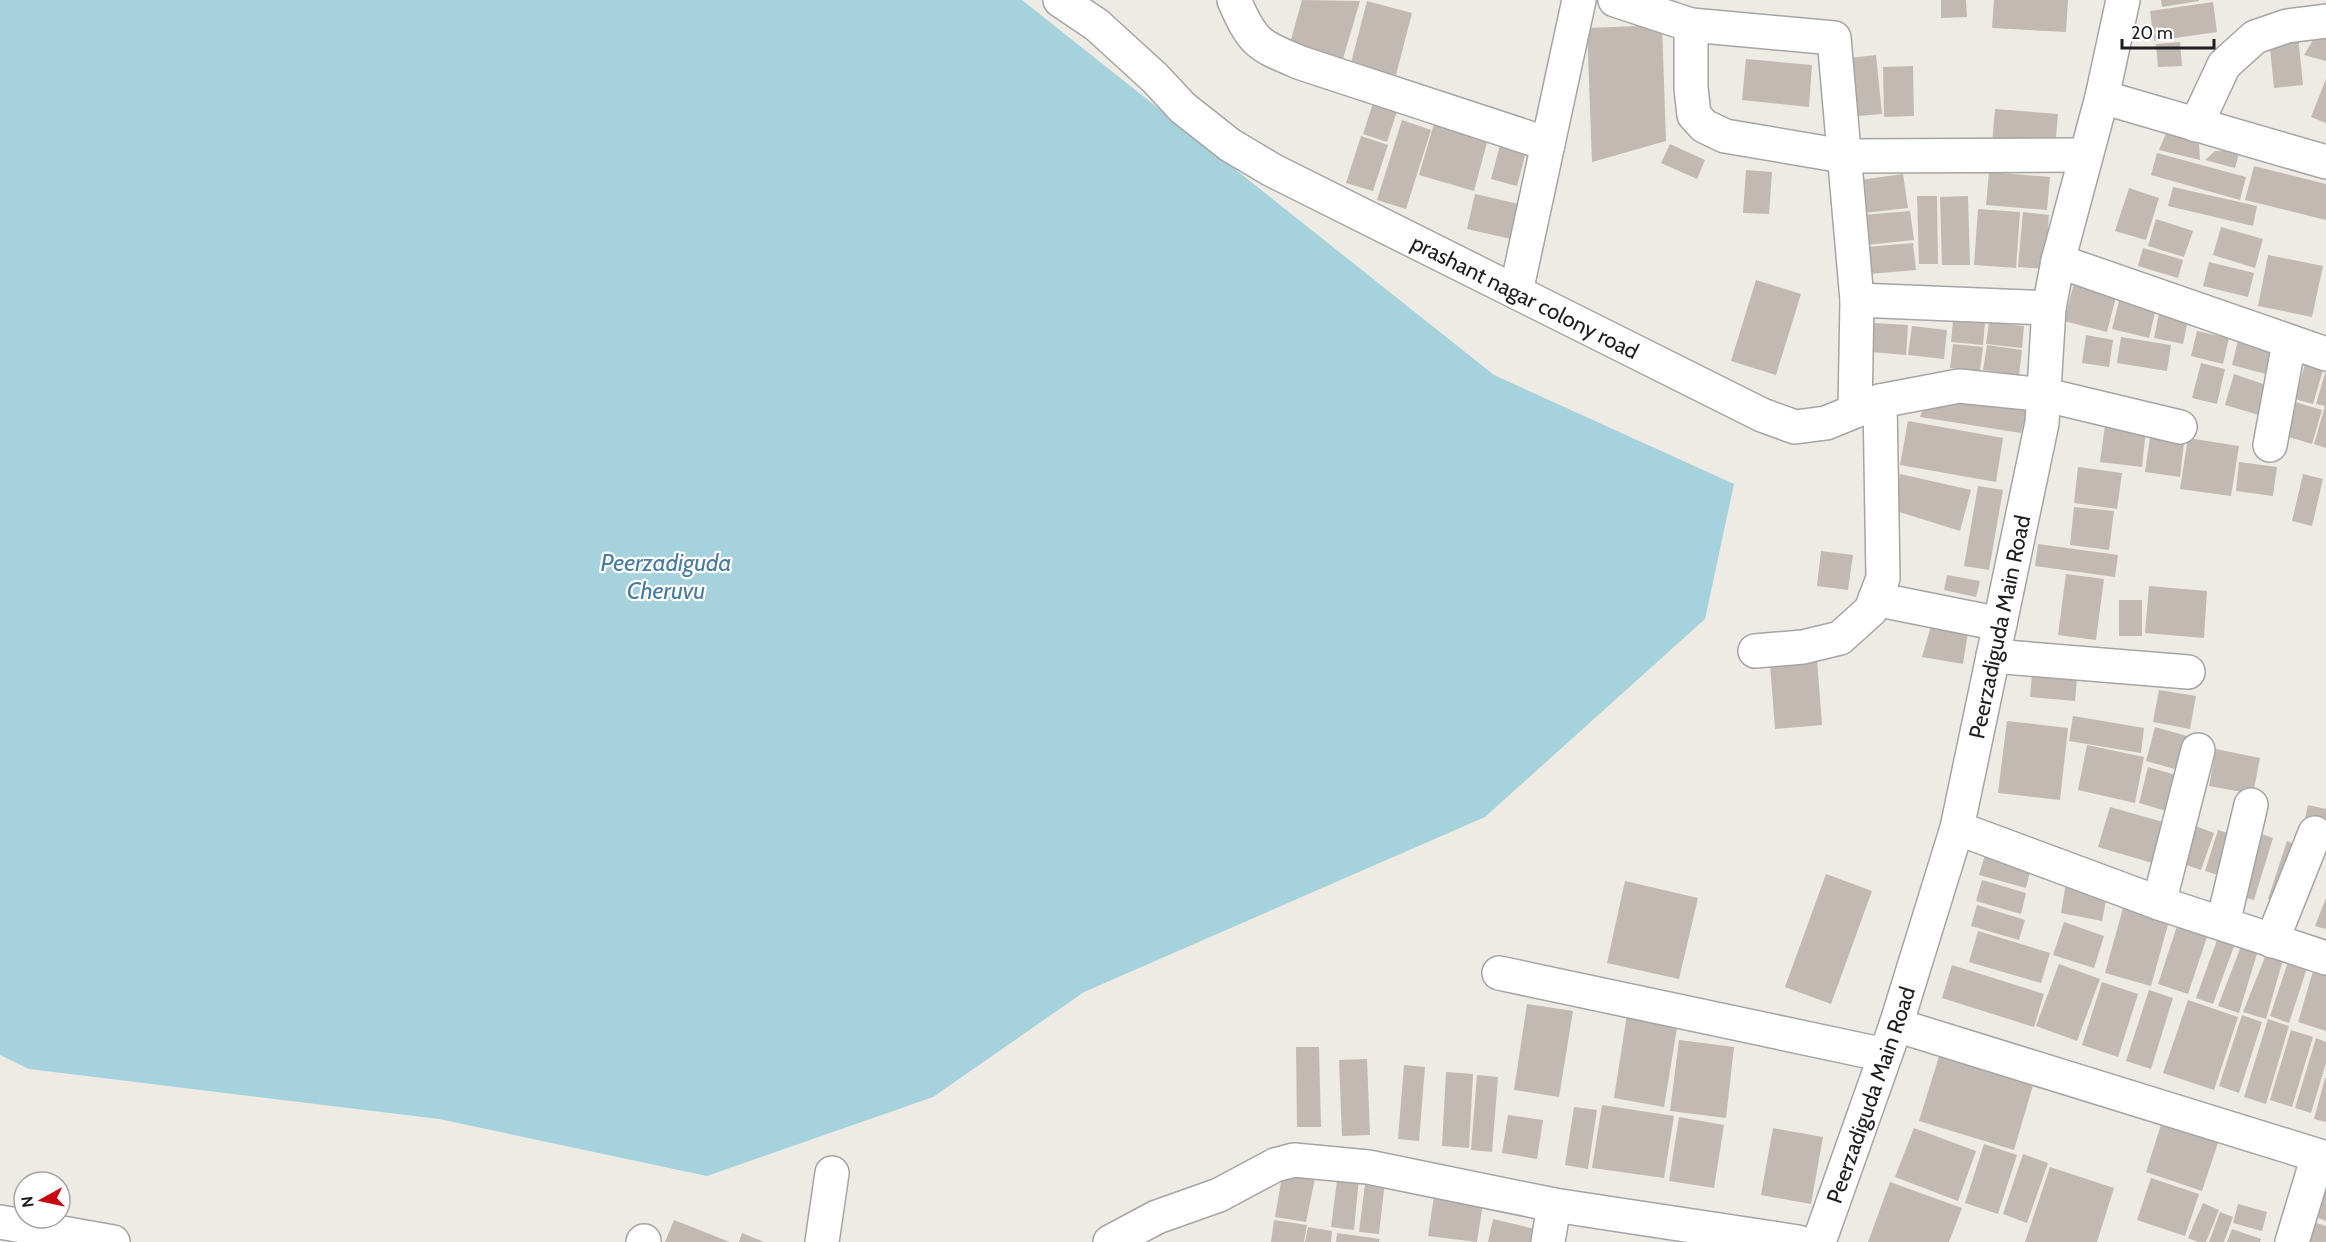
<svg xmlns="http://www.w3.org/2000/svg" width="2326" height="1242" font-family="Cabin,sans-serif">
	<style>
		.water { fill: #a5d2dc }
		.building { fill: #c3b9b3 }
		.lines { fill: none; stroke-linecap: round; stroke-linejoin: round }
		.minor-casing { stroke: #a5a5a5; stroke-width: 36 }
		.minor { stroke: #fff; stroke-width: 33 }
		.labels { text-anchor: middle; stroke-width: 4.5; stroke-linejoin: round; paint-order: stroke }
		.street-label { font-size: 22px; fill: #1e1e1e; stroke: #fff }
		.water-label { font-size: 24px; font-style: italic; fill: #497ba3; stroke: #fff }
	</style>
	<rect width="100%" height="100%" fill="#eeeae4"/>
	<path class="water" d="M0 0H1022L1494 375 1734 484 1705 619 1485 817 1084 992 933 1097 707 1176 439 1119 29 1069 0 1055Z"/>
	<g class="building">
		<path d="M1302 0 1360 1 1343 59 1290 43Z"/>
		<path d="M1941 0H1966L1967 17 1941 18Z"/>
		<path d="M1994 0H2068L2066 32 1992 28Z"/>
		<path d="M2161 0H2199V1L2162 7Z"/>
		<path d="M1367 1 1412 13 1396 75 1351 63Z"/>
		<path d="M2213 2 2217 32 2154 41 2150 11Z"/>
		<path d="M1662 25 1666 141 1592 162 1587 28Z"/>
		<path d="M2326 28V61L2304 55 2319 30Z"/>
		<path d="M2298 35 2303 85 2274 88 2269 38Z"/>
		<path d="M2180 42 2182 66 2158 67 2156 44Z"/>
		<path d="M1876 55 1882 114 1846 117 1840 59Z"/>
		<path d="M1746 59 1812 65 1809 107 1742 100Z"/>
		<path d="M1913 66 1914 116 1884 117 1883 67Z"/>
		<path d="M2326 79V123L2311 117Z"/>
		<path d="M1375 97 1399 105 1387 142 1363 134Z"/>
		<path d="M1995 109 2058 114 2055 149 1992 144Z"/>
		<path d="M1402 120 1431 130 1406 209 1377 200Z"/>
		<path d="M1435 120 1489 135 1474 191 1419 175Z"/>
		<path d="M2166 133 2199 144 2200 160 2159 150Z"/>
		<path d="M1361 136 1388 145 1373 191 1346 183Z"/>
		<path d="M1670 144 1705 160 1697 179 1661 163Z"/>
		<path d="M1500 145 1526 152 1517 186 1491 179Z"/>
		<path d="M2240 150 2235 168 2205 160 2215 151Z"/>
		<path d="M2157 153 2246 177 2240 200 2151 175Z"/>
		<path d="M2254 166 2326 184V220L2245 200Z"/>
		<path d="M1746 170 1772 172 1769 214 1743 213Z"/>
		<path d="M1989 172 2050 177 2047 210 1986 205Z"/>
		<path d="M1903 174 1908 208 1864 213 1860 180Z"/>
		<path d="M2173 187 2257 206 2253 226 2168 206Z"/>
		<path d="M2129 188 2159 198 2146 240 2115 231Z"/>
		<path d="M1475 194 1519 204 1511 239 1467 229Z"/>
		<path d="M1917 196H1937L1938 264H1919Z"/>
		<path d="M1968 196 1970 265H1942L1940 197Z"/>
		<path d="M1978 209 2020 212 2016 268 1974 265Z"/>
		<path d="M1910 211 1914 240 1866 245 1863 215Z"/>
		<path d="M2023 212 2049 215 2045 269 2018 267Z"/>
		<path d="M2156 219 2193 231 2184 257 2148 246Z"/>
		<path d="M2221 227 2263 239 2255 268 2213 255Z"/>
		<path d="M1913 243 1916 270 1869 274 1867 247Z"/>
		<path d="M2143 248 2183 260 2178 278 2138 266Z"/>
		<path d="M2268 255 2323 266 2312 317 2258 306Z"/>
		<path d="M2209 262 2254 273 2248 297 2203 286Z"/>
		<path d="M1756 280 1801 294 1776 375 1731 361Z"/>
		<path d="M2074 283 2117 293 2107 332 2064 321Z"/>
		<path d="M2119 301 2156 309 2149 338 2112 329Z"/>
		<path d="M2160 308 2189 315 2183 344 2154 338Z"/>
		<path d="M1953 320 1985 323 1983 345 1951 342Z"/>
		<path d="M1989 322 2024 326 2022 348 1986 344Z"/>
		<path d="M1874 323 1908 325 1906 355 1872 352Z"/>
		<path d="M1912 326 1947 330 1944 359 1908 355Z"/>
		<path d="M2197 331 2229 338 2223 364 2191 356Z"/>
		<path d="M2086 335 2113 340 2109 367 2082 363Z"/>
		<path d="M2239 336 2280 346 2273 376 2232 365Z"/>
		<path d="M2121 337 2171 345 2167 371 2117 363Z"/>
		<path d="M1953 344 1983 347 1980 371 1950 368Z"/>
		<path d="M1987 345 2022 350 2019 375 1983 370Z"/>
		<path d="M2201 363 2225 369 2217 404 2192 398Z"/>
		<path d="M2305 364 2323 370 2313 404 2295 399Z"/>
		<path d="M2326 370V448L2314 444 2325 406 2316 404Z"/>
		<path d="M2234 374 2269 386 2259 415 2225 405Z"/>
		<path d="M1927 400 2030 407 2021 433 1920 417Z"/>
		<path d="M2295 402 2322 410 2312 444 2285 436Z"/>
		<path d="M1908 421 2003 438 1996 482 1900 465Z"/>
		<path d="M2105 425 2146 430 2142 467 2100 462Z"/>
		<path d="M2151 430 2185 435 2180 477 2145 472Z"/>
		<path d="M2188 438 2239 446 2231 496 2180 489Z"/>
		<path d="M2239 462 2277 467 2273 496 2236 491Z"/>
		<path d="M2078 467 2122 473 2117 509 2074 503Z"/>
		<path d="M1900 474 1971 490 1960 531 1893 510Z"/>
		<path d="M2303 474 2323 479 2312 526 2292 521Z"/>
		<path d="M1978 486 2003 490 1989 570 1964 566Z"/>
		<path d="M2074 507 2114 511 2109 550 2070 545Z"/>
		<path d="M2038 544 2118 555 2115 577 2035 566Z"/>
		<path d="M1821 551 1853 555 1848 590 1817 586Z"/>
		<path d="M2066 574 2104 579 2096 640 2058 635Z"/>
		<path d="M1947 575 1980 581 1976 597 1944 590Z"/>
		<path d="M2149 586 2207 591 2204 638 2145 633Z"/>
		<rect x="2119" y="600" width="23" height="36"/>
		<path d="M1931 626 1968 632 1963 664 1922 657Z"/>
		<path d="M1817 660 1822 725 1775 729 1770 664Z"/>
		<path d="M2032 675 2077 679 2075 701 2030 697Z"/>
		<path d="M2159 690 2196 696 2190 729 2153 722Z"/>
		<path d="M2073 716 2144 728 2141 753 2069 741Z"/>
		<path d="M2007 721 2068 728 2060 800 1998 793Z"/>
		<path d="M2155 727 2187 736 2178 770 2146 761Z"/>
		<path d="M2087 745 2144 757 2135 803 2078 790Z"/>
		<path d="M2216 749 2260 758 2253 794 2209 786Z"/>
		<path d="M2148 767 2176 775 2166 811 2139 803Z"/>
		<path d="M2308 805 2326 809V828L2304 824Z"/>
		<path d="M2110 807 2170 824 2159 865 2098 847Z"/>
		<path d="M2185 822 2214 833 2201 870 2172 860Z"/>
		<path d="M2218 830 2234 835 2221 876 2205 871Z"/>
		<path d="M2259 833 2273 838 2254 900 2240 896Z"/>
		<path d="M2287 841 2299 846 2280 903 2268 899Z"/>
		<path d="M1986 851 2032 864 2026 888 1979 875Z"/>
		<path d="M1826 874 1872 891 1831 1004 1785 987Z"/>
		<path d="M1982 880 2026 893 2021 914 1976 901Z"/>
		<path d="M1625 881 1698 898 1679 979 1607 963Z"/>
		<path d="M2066 882 2106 900 2102 921 2061 913Z"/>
		<path d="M2326 898V929L2315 926Z"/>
		<path d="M1977 905 2025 920 2019 940 1971 926Z"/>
		<path d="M2123 908 2169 921 2151 986 2105 973Z"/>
		<path d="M2180 917 2210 928 2188 994 2158 984Z"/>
		<path d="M2064 922 2104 936 2094 968 2053 955Z"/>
		<path d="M1978 931 2050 953 2041 983 1969 962Z"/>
		<path d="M2220 932 2237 938 2213 1004 2196 998Z"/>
		<path d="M2243 941 2259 947 2239 1013 2218 1006Z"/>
		<path d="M2269 947 2285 953 2266 1019 2243 1012Z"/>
		<path d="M2290 956 2309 962 2289 1023 2270 1016Z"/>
		<path d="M2059 964 2100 979 2077 1041 2036 1026Z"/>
		<path d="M1952 965 2044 994 2034 1027 1942 998Z"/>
		<path d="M2314 968 2326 972V1031L2298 1022Z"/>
		<path d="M2102 982 2138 994 2118 1057 2082 1045Z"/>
		<path d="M2149 990 2173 998 2151 1069 2126 1061Z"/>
		<path d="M2188 1000 2238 1017 2214 1090 2163 1073Z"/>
		<path d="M1527 1004 1573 1011 1559 1097 1514 1090Z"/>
		<path d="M1628 1008 1679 1016 1664 1107 1614 1098Z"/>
		<path d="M2242 1015 2262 1022 2239 1093 2219 1086Z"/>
		<path d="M2268 1019 2289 1026 2266 1104 2244 1097Z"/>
		<path d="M2291 1030 2313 1037 2292 1107 2270 1100Z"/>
		<path d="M2316 1038 2326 1042V1063L2311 1113 2295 1108Z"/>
		<path d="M1679 1040 1734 1047 1726 1118 1670 1111Z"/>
		<path d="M1296 1047H1319L1321 1127H1297Z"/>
		<path d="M1940 1053 2034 1082 2014 1150 1919 1121Z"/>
		<path d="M1367 1059 1370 1135 1342 1136 1339 1060Z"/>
		<path d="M1404 1065 1425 1067 1419 1141 1398 1139Z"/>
		<path d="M1446 1072 1473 1074 1469 1148 1442 1146Z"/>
		<path d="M1477 1075 1498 1077 1492 1152 1471 1150Z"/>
		<path d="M2325 1078H2326V1122L2314 1119Z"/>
		<path d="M1602 1105 1674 1116 1664 1178 1592 1168Z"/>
		<path d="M1574 1107 1597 1110 1588 1169 1565 1165Z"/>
		<path d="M2165 1112 2222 1131 2202 1191 2146 1172Z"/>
		<path d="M1508 1115 1543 1120 1537 1159 1502 1153Z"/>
		<path d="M1679 1117 1724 1125 1714 1188 1669 1181Z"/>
		<path d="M1773 1128 1823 1137 1811 1204 1761 1195Z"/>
		<path d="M1914 1128 1976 1151 1958 1201 1895 1177Z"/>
		<path d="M1984 1144 2017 1155 1998 1214 1965 1203Z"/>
		<path d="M2023 1154 2048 1163 2027 1223 2003 1214Z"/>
		<path d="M1284 1165 1317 1169 1306 1222 1275 1217Z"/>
		<path d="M2050 1167 2114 1188 2097 1242H2025Z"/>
		<path d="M1338 1173 1359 1178 1354 1230 1331 1227Z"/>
		<path d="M1366 1176 1385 1181 1379 1234 1359 1232Z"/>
		<path d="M2151 1178 2199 1194 2185 1236 2137 1220Z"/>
		<path d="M2326 1178V1221L2313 1216Z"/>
		<path d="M1890 1182 1962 1208 1949 1242H1868Z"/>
		<path d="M1434 1196 1483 1203 1477 1242 1428 1236Z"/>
		<path d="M2203 1203 2219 1210 2206 1242H2198L2188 1238Z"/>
		<path d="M2238 1204 2267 1212 2262 1231 2233 1223Z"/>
		<path d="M2220 1212 2233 1217 2224 1242H2209Z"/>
		<path d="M1493 1219 1535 1229 1532 1242H1488Z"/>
		<path d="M674 1220 730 1242H665Z"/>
		<path d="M1274 1220 1307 1225 1304 1242H1271Z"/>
		<path d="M2310 1221 2326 1226V1242H2302Z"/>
		<path d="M1308 1227 1332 1231 1331 1242H1305Z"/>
		<path d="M2232 1229 2261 1239 2260 1242H2227Z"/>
		<path d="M742 1233 764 1242H739Z"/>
		<path d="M1337 1233 1380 1239 1379 1242H1336Z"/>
	</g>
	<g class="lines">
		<g class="minor-casing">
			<g id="minor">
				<path id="s1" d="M1060 0 1097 25 1155 78 1183 108 1230 145 1272 170 1762 415 1795 427 1826 423 1880 401 1959 386 2046 395 2180 427"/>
				<path d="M1234 0C1253 44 1258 45 1301 63L1548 144"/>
				<path d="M1615 0 1691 25 1834 38 1857 300 1855 410"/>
				<path d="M1691 25V88L1694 115 1704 126 1725 136 1843 156 2085 155"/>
				<path d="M2102 97 2326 162"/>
				<path d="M2196 125 2224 65 2255 37 2287 26 2326 21"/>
				<path d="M2058 261 2326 354"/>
				<path d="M1516 292 1579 0"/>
				<path d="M1857 300 2049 308"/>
				<path d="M2270 445 2289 343"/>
				<path d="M1875 599 2000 624"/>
				<path d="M1755 651 1803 647 1840 638 1871 610 1883 578 1880 401"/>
				<path d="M1993 656 2188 672"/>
				<path d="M1957 828 2159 903 2326 958"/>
				<path d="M2159 903 2198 750"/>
				<path d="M2223 923 2251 805"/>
				<path d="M2272 941 2315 833"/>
				<path d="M1499 973 1885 1055"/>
				<path d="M1896 1025 2326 1158"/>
				<path d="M0 1222 113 1242"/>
				<path d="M643 1242 644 1241"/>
				<path d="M822 1242 832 1173"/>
				<path d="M1110 1242 1157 1217 1219 1195 1275 1165 1294 1160 1368 1167 1554 1205 1798 1242"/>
				<path d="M1548 1242 1554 1205"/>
				<path id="s2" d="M1819 1242 1896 1025 1957 828 2042 423 2049 308 2058 261 2102 97 2123 0"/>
				<path d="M2292 1242 2318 1156"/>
			</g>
		</g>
		<use href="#minor" class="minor"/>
	</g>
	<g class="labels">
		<g class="street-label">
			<text dy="8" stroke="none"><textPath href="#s1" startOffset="556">prashant nagar colony road</textPath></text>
			<text dy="8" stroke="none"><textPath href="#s2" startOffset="642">Peerzadiguda Main Road</textPath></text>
			<text dy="8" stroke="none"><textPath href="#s2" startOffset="156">Peerzadiguda Main Road</textPath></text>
		</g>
		<g class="water-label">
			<text x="666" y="571">Peerzadiguda<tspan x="666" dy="28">Cheruvu</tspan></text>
		</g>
	</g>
	<g transform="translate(42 1200) rotate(262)"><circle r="28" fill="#ffffff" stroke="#a5a5a5" stroke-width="1.5"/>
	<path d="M0-4.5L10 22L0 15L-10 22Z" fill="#c70410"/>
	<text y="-9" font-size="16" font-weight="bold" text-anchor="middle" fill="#1e1e1e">N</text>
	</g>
	<path d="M2122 39v9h92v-9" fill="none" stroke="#1e1e1e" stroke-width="3"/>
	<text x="2131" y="39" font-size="18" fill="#1e1e1e" stroke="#ffffff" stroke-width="4.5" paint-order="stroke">20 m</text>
</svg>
